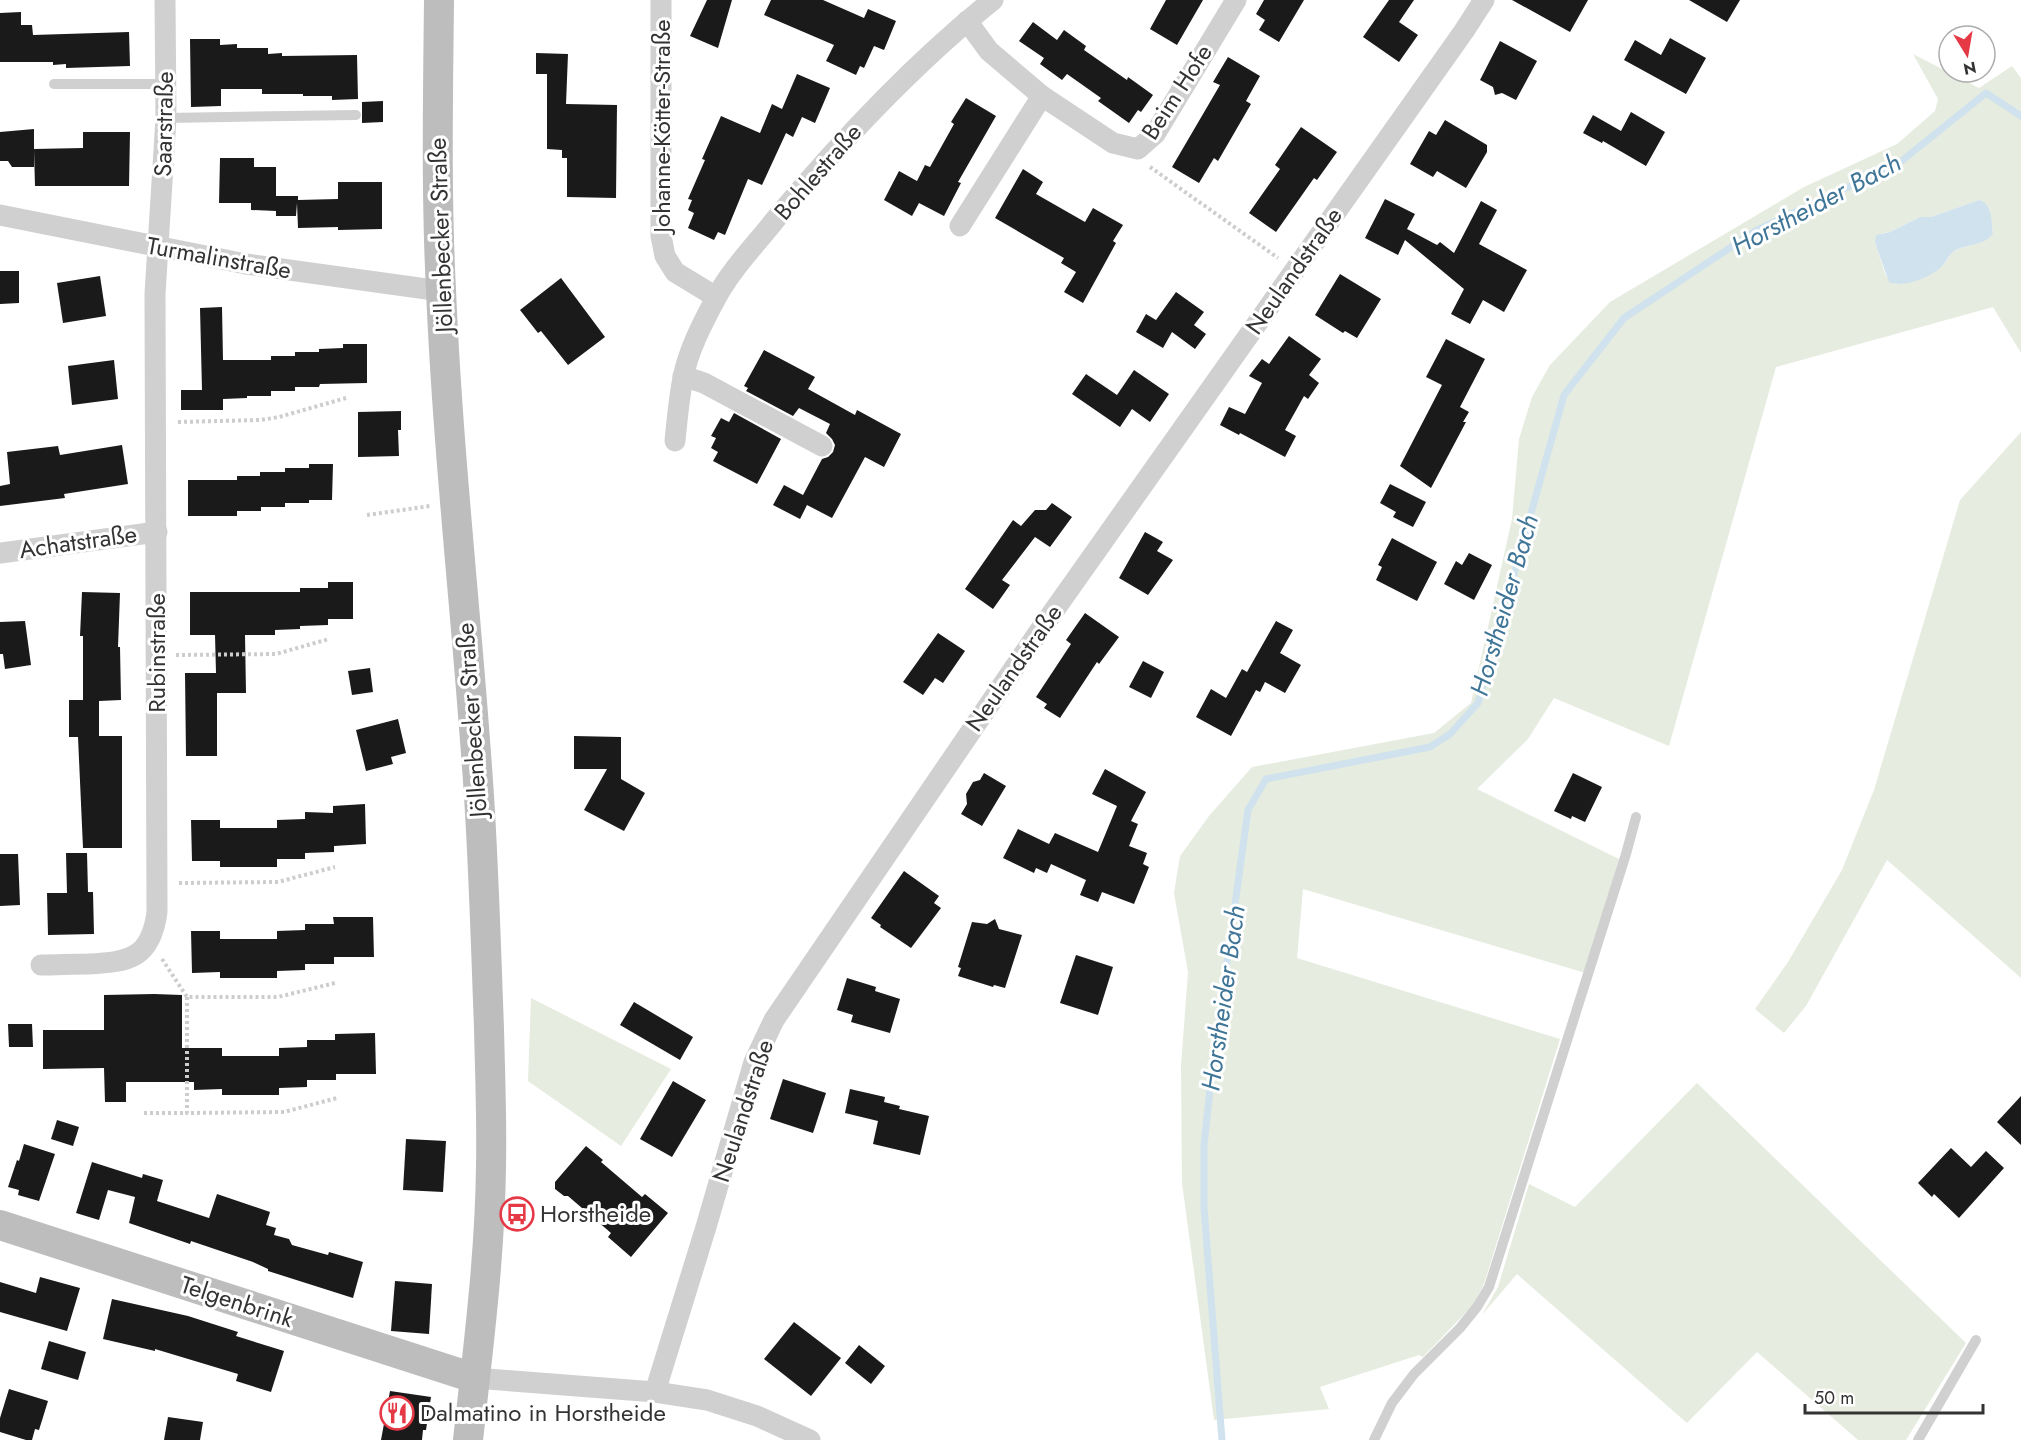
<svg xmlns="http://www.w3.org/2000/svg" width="2021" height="1440" font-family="Jost,sans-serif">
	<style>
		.green { fill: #e6ecdf; fill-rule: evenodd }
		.water { fill: #cfe2ee }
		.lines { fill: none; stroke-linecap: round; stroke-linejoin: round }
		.stream { stroke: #cfe2ee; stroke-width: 7 }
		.building { fill: #1a1a1a }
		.path { stroke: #cdcdcd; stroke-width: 4; stroke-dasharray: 3 3; stroke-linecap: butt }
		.lane { stroke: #d0d0d0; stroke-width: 10 }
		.street { stroke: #d0d0d0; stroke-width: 21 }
		.secondary { stroke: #bdbdbd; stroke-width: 30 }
		.labels { text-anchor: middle; stroke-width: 6; stroke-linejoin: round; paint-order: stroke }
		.street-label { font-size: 24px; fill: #333; stroke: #fff }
		.poi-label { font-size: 24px; fill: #333; stroke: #fff; text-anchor: start }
		.water-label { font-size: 26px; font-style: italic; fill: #3f7597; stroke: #fff }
	</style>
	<rect width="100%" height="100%" fill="#fff"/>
	<g class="green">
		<path d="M1913 54 1979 88 2012 66 2021 78V353L1993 307 1776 367 1669 746 1554 698 1528 739 1477 789 1619 859 1589 974 1303 889 1297 958 1560 1039 1484 1284 1473 1305 1423 1357 1419 1355 1320 1387 1329 1409 1214 1420 1182 1183 1181 1066 1188 972 1174 893 1180 856 1209 816 1252 767 1434 733 1471 703 1512 519 1519 439 1532 397 1550 365 1610 302 1804 187 1897 144 1935 111 1938 99ZM1979 200 1989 208 1993 233C1984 246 1969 243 1955 251 1949 255 1948 260 1943 265 1933 275 1909 285 1895 284L1886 276 1875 243 1883 233 1890 232 1920 217H1931Z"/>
		<path d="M2021 432V978L1887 860 1806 1006 1784 1033 1755 1009 1788 962 1842 870 1874 790 1960 500Z"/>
		<path d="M531 998 671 1069 621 1146 528 1081Z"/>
		<path d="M1697 1083 1966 1343 1906 1440H1858L1757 1352 1687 1423 1517 1274 1482 1315 1498 1287 1529 1184 1575 1207Z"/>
	</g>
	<path class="water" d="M1979 200C1993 204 1991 221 1993 233 1987 245 1968 244 1956 250 1950 254 1948 258 1944 264 1934 276 1904 289 1889 282L1875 243 1876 235 1890 232 1920 217H1931Z"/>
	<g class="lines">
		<path class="stream" d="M1222 1440 1204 1208V1145L1212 1071 1248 810 1266 779 1430 747 1450 734 1478 703 1564 395 1624 318 1757 230 1899 163 1986 93 2021 116"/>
	</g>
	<g class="building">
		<path d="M707 0H732L718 48 690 36Z"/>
		<path d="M771 0H823L864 18 868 9 896 21 884 50 874 46 864 68 860 66 856 75 826 61 834 45 764 15Z"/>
		<path d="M1166 0H1203L1177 45 1150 29Z"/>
		<path d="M1264 0H1304L1279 42 1259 30 1265 20 1256 14Z"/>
		<path d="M1389 0H1414L1399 22 1418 35 1399 62 1363 37Z"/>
		<path d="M1512 0H1588L1570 32Z"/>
		<path d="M1689 0H1740L1727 22Z"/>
		<path d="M21 12V25H32L33 35 129 32 130 66 66 68V64L53 65V62H0V13Z"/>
		<path d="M1033 22 1057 40 1064 30 1086 46 1084 50 1127 80 1128 77 1153 95 1141 112 1138 110 1129 123 1098 101 1101 98 1067 74 1062 80 1040 64 1044 58 1019 41Z"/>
		<path d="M1670 38 1706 58 1686 94 1624 60 1635 40 1661 55Z"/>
		<path d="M190 39H220V45L237 44V48H268V54L282 53V56L357 55 358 99 332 100V96H303V94H262V89H221V106L191 107Z"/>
		<path d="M1500 41 1537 61 1516 100 1502 93 1495 95 1493 87 1480 80Z"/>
		<path d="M536 53 568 54 566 104 617 105 616 198 567 197V158H562V150L547 149V74H536Z"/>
		<path d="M1228 57 1260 76 1246 101 1251 104 1218 161 1214 158 1199 183 1172 167 1220 85 1213 82Z"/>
		<path d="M797 74 830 88 815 123 802 117 793 137 786 133 762 185 748 179 725 235 718 232 714 240 688 228 694 213 688 210 692 200 688 199 705 160 702 159 721 116 760 133 772 104 782 109Z"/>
		<path d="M966 98 996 116 958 182 961 183 944 216 919 203 912 216 884 200 899 171 917 181 925 165 930 167 954 124 951 122Z"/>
		<path d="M383 101V122L362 123V102Z"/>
		<path d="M1631 112 1665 132 1646 166 1603 141 1602 143 1583 133 1593 115 1621 131Z"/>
		<path d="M1445 120 1487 145V152L1466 188 1437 171 1433 177 1410 164 1429 131 1436 135Z"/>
		<path d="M1301 127 1337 152 1317 180 1314 178 1276 232 1249 213 1280 169 1275 165Z"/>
		<path d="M34 129V149L83 148V132H130L129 186H35L34 150V167H12L8 161H0V132Z"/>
		<path d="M220 158H254V167H276V198V196H298V200L338 199V182H382V229L338 230V227L298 228 297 203 296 216H276V211L251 210V203H219Z"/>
		<path d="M1023 169 1043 182 1036 194 1085 222 1093 208 1123 225 1113 241 1116 243 1083 303 1064 292 1076 272 1061 263 1064 258 995 218Z"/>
		<path d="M1385 199 1415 214 1407 229 1437 245 1440 242 1454 253 1481 201 1497 210 1479 244 1527 270 1504 312 1483 300 1470 324 1451 314 1464 289 1405 240 1398 255 1365 238Z"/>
		<path d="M0 271H19V303L0 304Z"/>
		<path d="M1340 274 1381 299 1357 338 1345 331 1343 333 1315 315Z"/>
		<path d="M100 276 106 316 63 323 57 283Z"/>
		<path d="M561 278 605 337 568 365 541 331 538 333 520 310Z"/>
		<path d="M1176 292 1204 312 1194 325 1206 334 1195 349 1172 332 1163 348 1136 332 1146 314 1156 320Z"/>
		<path d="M222 307 223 360H271V356H295V352H319V349L343 348V344H367V383L320 384 319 387H295V391H271V396H247V398L223 399V410H181V390H202L200 308Z"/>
		<path d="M1289 336 1321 359 1309 375 1319 383 1308 399 1304 396 1285 430 1296 436 1285 457 1240 433 1239 435 1220 425 1229 407 1245 414 1262 383 1249 376 1262 359 1269 364Z"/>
		<path d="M1446 339 1485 359 1460 407 1469 412 1463 422H1466L1431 488 1400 466 1442 385 1426 377Z"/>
		<path d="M764 350 815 377 808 389 855 415 857 410 901 434 884 467 865 457 832 518 807 505 800 519 773 505 784 485 803 495 822 459 828 457 833 452 835 445 832 439 826 433 830 424 799 408 793 416 746 391 748 388 744 386Z"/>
		<path d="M114 360 118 399 72 405 68 366Z"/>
		<path d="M1134 370 1169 394 1150 422 1132 409 1120 427 1072 394 1086 374 1117 395Z"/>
		<path d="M401 411V430H398L399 456 358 457V412Z"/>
		<path d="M734 413 781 439 757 484 713 461 718 452 711 448 716 438 711 436 721 418 729 422Z"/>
		<path d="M122 445 128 484 64 494 65 498 0 506V486L10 484 7 452 58 446 60 455Z"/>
		<path d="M309 464H333L332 500H309V503H285V507H261V511H237V516H188V480H237V476H260V472H285V468H309Z"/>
		<path d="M1390 484 1426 502 1413 527 1393 517 1396 512 1380 503Z"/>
		<path d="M1052 503 1072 517 1050 547 1035 537 1002 580 1010 585 993 609 965 589 1013 520 1021 526 1035 510H1046Z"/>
		<path d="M1145 532 1163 542 1157 551 1173 560 1148 595 1119 578Z"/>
		<path d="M1392 538 1437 562 1417 601 1376 580 1382 567 1378 565Z"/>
		<path d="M1469 553 1492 565 1474 600 1444 584 1456 561 1462 565Z"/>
		<path d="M328 582H353V619H328V625L300 626V629L275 630V635H245L246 693H217V756H186L185 673H216L215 635H190V592H300V588H328Z"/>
		<path d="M82 592 120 593 118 647H120L121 700 99 701V736H122V848H83L78 737H69V700H83V636H80Z"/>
		<path d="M1085 613 1119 637 1099 664 1097 662 1060 718 1044 708 1047 704 1036 697 1071 644 1066 640Z"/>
		<path d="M25 621 31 665 5 669 3 654H0V622Z"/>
		<path d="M1276 621 1293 630 1280 653 1301 665 1285 693 1265 682 1260 692 1256 690 1231 736 1196 717 1211 689 1226 698 1242 669 1247 672Z"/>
		<path d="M938 633 965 651 943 683 935 678 923 695 903 682Z"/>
		<path d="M1143 661 1164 672 1151 698 1129 687Z"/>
		<path d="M370 668 373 692 352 695 348 671Z"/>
		<path d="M398 719 406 753 391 757 393 764 366 771 356 730Z"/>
		<path d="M574 736 621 737V779L645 793 624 831 584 810 607 769H574Z"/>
		<path d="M1105 769 1146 792 1131 821 1138 824 1129 846 1147 853 1143 864 1149 867 1134 904 1102 892 1098 902 1080 895 1086 880 1051 864 1047 873 1036 868 1034 873 1003 858 1018 829 1049 844 1055 833 1098 852 1117 806 1092 794Z"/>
		<path d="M984 773 1006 786 982 826 961 814 967 804 966 794 973 782 980 780Z"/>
		<path d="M1573 773 1602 787 1585 822 1572 816 1571 819 1554 811Z"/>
		<path d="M365 804 366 844 334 846V852L305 853V859H277V867H220V861H192L191 820H220V828H277V820L305 819V812L333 813V806Z"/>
		<path d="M66 853H87L88 892H93L94 934 48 935 47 893H67Z"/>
		<path d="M0 854H18L20 905 0 906Z"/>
		<path d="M904 871 939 896 934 903 941 908 911 948 880 927 881 925 871 918Z"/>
		<path d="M333 917H373L374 957H334V964H305V970L277 971V978H220V972L192 973 191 931H220V939H277V931L305 930V924H334Z"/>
		<path d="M995 919 999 929 1022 935 1005 988 994 985 993 987 958 976 961 968 958 967 972 922 987 924Z"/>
		<path d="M1076 955 1113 967 1098 1015 1060 1003Z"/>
		<path d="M847 978 876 987 875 991 900 999 890 1033 851 1022 853 1015 837 1010Z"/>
		<path d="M154 994 182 995V1048H222V1056H279V1048L307 1047V1040H335V1034L375 1033 376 1074H336V1080H307V1087L279 1088V1095H222V1089L194 1090V1082H126V1102H105L104 1068 43 1069V1030H104V995Z"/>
		<path d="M634 1002 693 1037 680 1060 620 1025Z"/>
		<path d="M8 1024H32L33 1047H9Z"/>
		<path d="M783 1079 826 1093 813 1133 770 1119Z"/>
		<path d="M673 1081 706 1100 672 1157 640 1139Z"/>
		<path d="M850 1089 885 1097 884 1102 900 1106 899 1109 929 1116 920 1155 873 1144 878 1121 845 1113Z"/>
		<path d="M2021 1096V1145L1997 1122Z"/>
		<path d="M57 1120 79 1127 73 1146 51 1139Z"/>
		<path d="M406 1139 446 1141 443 1192 403 1190Z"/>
		<path d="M24 1144 55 1154 39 1201 18 1195 19 1190 8 1187 17 1160 19 1161Z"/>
		<path d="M586 1146 603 1160 601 1162 642 1197 645 1194 668 1213 631 1257 608 1237 611 1233 568 1196H564L555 1189V1182Z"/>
		<path d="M1951 1148 1971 1167 1986 1151 2004 1168 1959 1218 1934 1194 1932 1197 1918 1183Z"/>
		<path d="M92 1162 142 1178 143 1174 163 1180 157 1201 209 1218 217 1194 270 1212 266 1225 276 1228 274 1235 289 1239 292 1245 328 1255 329 1252 363 1262 353 1298 268 1271V1269L253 1262 191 1241 190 1244 129 1223 135 1197 108 1190 99 1220 76 1213Z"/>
		<path d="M40 1277 80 1288 67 1331 0 1312V1282L36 1293Z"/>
		<path d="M395 1281 432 1284 429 1334 391 1331Z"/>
		<path d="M112 1299 188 1316 238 1332 236 1336 284 1351 271 1392 236 1381 238 1374 155 1349V1351L103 1339Z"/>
		<path d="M794 1322 841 1358 811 1396 764 1359Z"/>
		<path d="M49 1341 86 1352 78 1380 41 1369Z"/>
		<path d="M859 1345 885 1366 871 1384 845 1363Z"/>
		<path d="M9 1389 48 1401 39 1430 35 1429 32 1440H26L0 1432V1418Z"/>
		<path d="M390 1391 431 1397 426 1430H423L422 1440H381Z"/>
		<path d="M168 1417 203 1422 200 1440H164Z"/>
	</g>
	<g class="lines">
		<g class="path">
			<path d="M1150 167 1278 258"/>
			<path d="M178 422 261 420 279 417 346 398"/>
			<path d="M367 515 430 506"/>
			<path d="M176 655 276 654 329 639"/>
			<path d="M179 883 278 882 335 867"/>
			<path d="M162 959 187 997H278L335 983"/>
			<path d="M187 997V1113L284 1112 337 1098"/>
			<path d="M144 1113H187"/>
		</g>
		<g class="lane">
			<path d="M54 84H166"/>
			<path d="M166 118 356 115"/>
			<path d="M1374 1440 1392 1403 1414 1374 1460 1328 1477 1307 1489 1287 1626 854 1636 817"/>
			<path d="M1918 1440 1976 1340"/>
		</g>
		<g class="street">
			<path d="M661 0V236L665 256 675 272 716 297"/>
			<path d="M967 21 989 51 1042 96 1113 143 1138 149 1155 134 1236 0"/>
			<path d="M0 215 246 264 441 291"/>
			<path d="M960 226 1042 96"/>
			<path d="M683 376 704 383 822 446"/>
			<path d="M675 441C677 420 679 398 683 378 688 351 703 322 716 298 732 268 758 242 779 215 844 138 914 63 993 0"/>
			<path d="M0 553 157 532"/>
			<path d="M41 965C57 965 72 964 88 964 130 962 151 958 157 912L155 294 166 118 165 0"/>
			<path d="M474 1378 655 1392 707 1400 757 1416 810 1440"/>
			<path d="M655 1392 706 1227 754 1062 774 1020 1036 636 1464 31 1484 0"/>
		</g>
		<g class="secondary">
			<path d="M439 0C438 97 436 193 441 290 448 459 468 627 479 796 484 873 486 951 489 1028 490 1074 492 1120 491 1166 490 1257 478 1349 468 1440"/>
			<path d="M0 1225 474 1378"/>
		</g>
	</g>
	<defs>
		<g id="bus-ring" transform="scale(1.725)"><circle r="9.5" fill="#fff" stroke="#e63946" stroke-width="1.5"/><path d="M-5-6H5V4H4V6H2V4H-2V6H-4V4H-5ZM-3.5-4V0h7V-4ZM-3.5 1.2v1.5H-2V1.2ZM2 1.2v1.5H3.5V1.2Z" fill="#e63946"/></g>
		<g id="restaurant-ring" transform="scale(1.725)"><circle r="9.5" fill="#fff" stroke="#e63946" stroke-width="1.5"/><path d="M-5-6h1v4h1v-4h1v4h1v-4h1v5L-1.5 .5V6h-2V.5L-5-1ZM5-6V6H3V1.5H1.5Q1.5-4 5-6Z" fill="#e63946"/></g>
	</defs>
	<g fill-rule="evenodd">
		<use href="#bus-ring" x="517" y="1214"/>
		<use href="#restaurant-ring" x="397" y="1413"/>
	</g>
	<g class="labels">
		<g class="street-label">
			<text transform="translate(1177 92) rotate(-57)" y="8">Beim Hofe</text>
			<text transform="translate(164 124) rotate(-89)" y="8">Saarstraße</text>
			<text transform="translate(662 126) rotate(-90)" y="8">Johanne-Kötter-Straße</text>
			<text transform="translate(818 172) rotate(-49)" y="8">Bohlestraße</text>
			<text transform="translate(441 235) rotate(-92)" y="8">Jöllenbecker Straße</text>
			<text transform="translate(219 258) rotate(10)" y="8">Turmalinstraße</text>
			<text transform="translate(1294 271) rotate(-55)" y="8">Neulandstraße</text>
			<text transform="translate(78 542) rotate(-8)" y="8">Achatstraße</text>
			<text transform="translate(157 653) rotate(-90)" y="8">Rubinstraße</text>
			<text transform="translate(1014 668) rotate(-55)" y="8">Neulandstraße</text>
			<text transform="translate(472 720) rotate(-94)" y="8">Jöllenbecker Straße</text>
			<text transform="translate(743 1111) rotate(-72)" y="8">Neulandstraße</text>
			<text transform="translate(237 1302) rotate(18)" y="8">Telgenbrink</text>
		</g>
		<g class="poi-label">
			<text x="540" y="1222">Horstheide</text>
			<text x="420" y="1421">Dalmatino in Horstheide</text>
		</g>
		<g class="water-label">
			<text transform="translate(1816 204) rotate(-28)" y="9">Horstheider Bach</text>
			<text transform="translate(1504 605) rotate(-74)" y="9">Horstheider Bach</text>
			<text transform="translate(1223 998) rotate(-82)" y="9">Horstheider Bach</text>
		</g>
	</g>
	<g transform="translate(1967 54) rotate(169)"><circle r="28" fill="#ffffff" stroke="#adadad" stroke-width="1.5"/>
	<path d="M0-4.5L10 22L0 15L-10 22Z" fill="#e63946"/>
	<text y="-9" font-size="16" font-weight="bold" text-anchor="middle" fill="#333333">N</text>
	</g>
	<path d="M1805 1404v9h178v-9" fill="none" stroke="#333333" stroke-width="3"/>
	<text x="1814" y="1404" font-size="18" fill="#333333" stroke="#ffffff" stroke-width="4.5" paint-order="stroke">50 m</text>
</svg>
